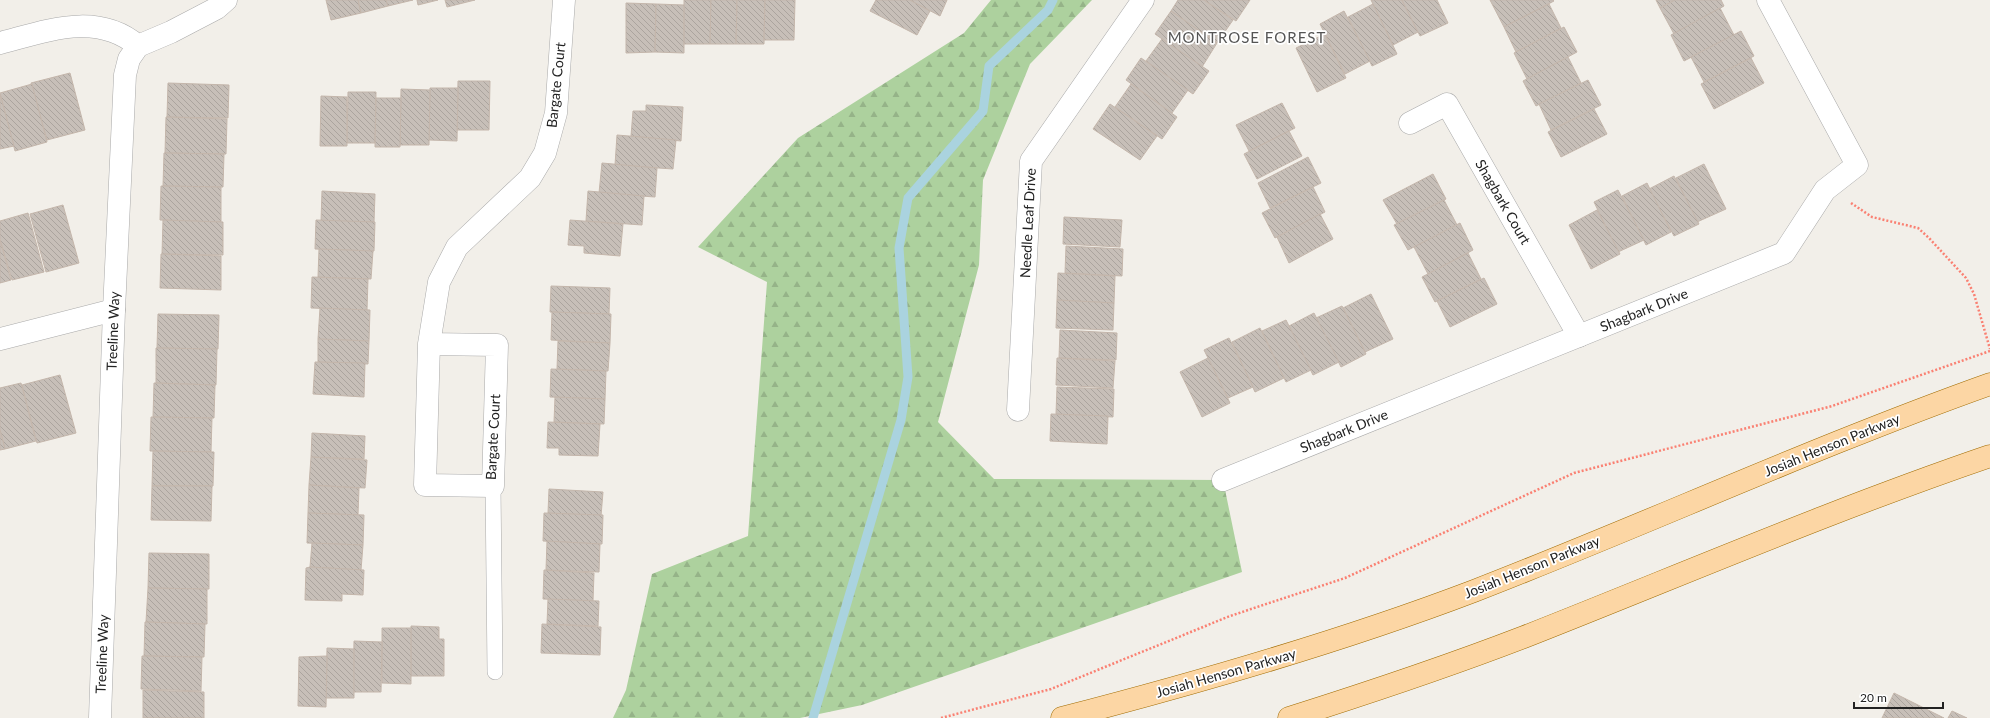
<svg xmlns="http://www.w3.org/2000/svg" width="1990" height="718" font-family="Lato,sans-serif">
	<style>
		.forest { fill: url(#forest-firs) }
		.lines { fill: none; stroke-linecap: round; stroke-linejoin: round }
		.stream { stroke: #aad3df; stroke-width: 9 }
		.building { fill: url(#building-back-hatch); stroke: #c4b6ab }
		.service-casing { stroke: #a9a9a9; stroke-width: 16 }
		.minor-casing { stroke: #a9a9a9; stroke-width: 23 }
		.primary-casing { stroke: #a06b00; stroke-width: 23 }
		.path { stroke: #fa8072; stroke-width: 2.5; stroke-dasharray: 2 2; stroke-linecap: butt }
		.service { stroke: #fff; stroke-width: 15 }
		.minor { stroke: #fff; stroke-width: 22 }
		.primary { stroke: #fcd6a4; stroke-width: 22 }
		.labels { text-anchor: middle; stroke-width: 3.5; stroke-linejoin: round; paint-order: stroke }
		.street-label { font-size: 14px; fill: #222; stroke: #fff }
		.neighbourhood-label { font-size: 15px; letter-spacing: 1px; fill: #555; stroke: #fff }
	</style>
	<defs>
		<pattern id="forest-firs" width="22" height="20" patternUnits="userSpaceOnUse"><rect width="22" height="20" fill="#add19e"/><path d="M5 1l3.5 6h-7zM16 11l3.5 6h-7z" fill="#95b388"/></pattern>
		<pattern id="building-back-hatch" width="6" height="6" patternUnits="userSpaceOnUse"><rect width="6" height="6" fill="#c7bfb8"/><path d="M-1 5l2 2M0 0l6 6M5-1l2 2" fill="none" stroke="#aba49e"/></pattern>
	</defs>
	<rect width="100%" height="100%" fill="#f2efe9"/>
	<path class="forest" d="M991 0H1092L1030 64 983 180 979 265 938 422 994 479 1223 480 1242 572 862 705 800 718H613L626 690 652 574 748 536 767 282 698 247 798 138 964 33Z"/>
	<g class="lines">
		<path class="stream" d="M813 718 901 420 908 377 899 248 908 198 983 111 989 66 1048 10 1053 0"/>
	</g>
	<g class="building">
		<path d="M326 0H358L361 13 331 20Z"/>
		<path d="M358 0H386L388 6 361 13Z"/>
		<path d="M386 0H413L388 6Z"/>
		<path d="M417 0H438L418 5Z"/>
		<path d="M445 0H475L447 7Z"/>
		<path d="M684 0H711L710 44H684Z"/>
		<path d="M711 0H737L736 44H710Z"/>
		<path d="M737 0H765L764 44H736Z"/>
		<path d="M765 0H795L794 40H764Z"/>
		<path d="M876 0H910L930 11 917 35 870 11Z"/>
		<path d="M910 0H947L940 16Z"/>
		<path d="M1178 0H1204L1233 20 1217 43 1171 11Z"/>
		<path d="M1204 0H1250L1236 21Z"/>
		<path d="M1371 0H1402L1418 32 1393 45Z"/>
		<path d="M1402 0H1437L1448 23 1420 36Z"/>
		<path d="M1490 0H1553L1554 1 1504 27Z"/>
		<path d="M1656 0H1675L1660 8Z"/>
		<path d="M1675 0H1721L1724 6 1674 34 1660 8Z"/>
		<path d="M626 3 656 4 655 52 626 53Z"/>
		<path d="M656 4 684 5V53L655 52Z"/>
		<path d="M1373 4 1397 54 1372 66 1348 17Z"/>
		<path d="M1549 4 1561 28 1516 52 1504 27Z"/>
		<path d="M1720 8 1734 35 1684 61 1671 35Z"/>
		<path d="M1171 11 1217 43 1202 67 1155 34Z"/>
		<path d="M1344 11 1370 61 1345 74 1320 24Z"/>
		<path d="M1564 27 1577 52 1527 79 1514 53Z"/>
		<path d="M1741 31 1754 56 1704 82 1691 57Z"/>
		<path d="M1325 34 1346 78 1317 92 1296 48Z"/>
		<path d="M1162 39 1209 71 1193 94 1146 61Z"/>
		<path d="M1568 57 1581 83 1536 106 1523 81Z"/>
		<path d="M1141 58 1188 90 1172 113 1126 80Z"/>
		<path d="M1751 58 1764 83 1714 109 1701 84Z"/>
		<path d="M70 73 85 130 47 140 31 83Z"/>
		<path d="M1588 80 1601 105 1551 130 1539 104Z"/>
		<path d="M458 81H490L489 130H457Z"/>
		<path d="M168 83 229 85 228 118 167 117Z"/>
		<path d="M32 84 47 142 15 151 0 93Z"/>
		<path d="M1131 84 1177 117 1162 139 1115 107Z"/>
		<path d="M430 88H458L457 141 429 140Z"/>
		<path d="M401 89 430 90 429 145H400Z"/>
		<path d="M348 92H376L375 143H347Z"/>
		<path d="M0 94 14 146 0 149Z"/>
		<path d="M321 96 347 97V146H320Z"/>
		<path d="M376 98H401L400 147H375Z"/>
		<path d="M1282 103 1295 128 1249 151 1236 125Z"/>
		<path d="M1110 104 1157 136 1140 160 1093 129Z"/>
		<path d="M646 105 683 107 681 141 631 136 633 111H646Z"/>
		<path d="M1594 109 1607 134 1561 157 1548 132Z"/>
		<path d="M166 117 227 119 226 154 165 153Z"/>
		<path d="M1289 131 1302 156 1257 179 1244 154Z"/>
		<path d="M617 135 676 140 673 169 615 165Z"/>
		<path d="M164 153 224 154 223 187 163 186Z"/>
		<path d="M1308 157 1321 183 1270 208 1258 183Z"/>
		<path d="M602 163 657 168 655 197 599 193Z"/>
		<path d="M1704 164 1726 209 1697 222 1676 178Z"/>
		<path d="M1433 174 1446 199 1397 224 1383 200Z"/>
		<path d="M1674 176 1699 224 1674 236 1649 189Z"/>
		<path d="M1647 183 1671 232 1646 245 1622 196Z"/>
		<path d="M161 186 221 187V222L160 220Z"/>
		<path d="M1313 187 1325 212 1275 238 1262 213Z"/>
		<path d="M1618 190 1644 240 1618 252 1594 202Z"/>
		<path d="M322 191 375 194 374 222 321 221Z"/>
		<path d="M588 191 644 196 642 225 586 221Z"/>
		<path d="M1444 200 1457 225 1408 250 1394 225Z"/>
		<path d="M63 205 79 263 46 272 30 214Z"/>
		<path d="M1597 210 1620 254 1591 269 1569 225Z"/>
		<path d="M28 213 44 272 12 280 0 239V221Z"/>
		<path d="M1320 214 1333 239 1289 263 1277 237Z"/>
		<path d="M1064 217 1122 220 1120 247 1063 244Z"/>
		<path d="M163 220 223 222V255L162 254Z"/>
		<path d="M316 220 375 222 374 251 315 249Z"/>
		<path d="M570 220 623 224 620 256 584 253V246L568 245Z"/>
		<path d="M1460 223 1473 250 1428 274 1414 247Z"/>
		<path d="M0 240 11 280 0 283Z"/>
		<path d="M1066 246 1123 249 1122 276 1065 273Z"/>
		<path d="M319 249 373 251 371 279 318 277Z"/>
		<path d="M1468 253 1481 279 1435 302 1422 277Z"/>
		<path d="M161 254 221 256V290L160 288Z"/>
		<path d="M1058 273 1115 276 1114 303 1057 300Z"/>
		<path d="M312 277 368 279 367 310 311 308Z"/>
		<path d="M1484 278 1497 304 1450 327 1437 301Z"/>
		<path d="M551 286 610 288 609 314 550 312Z"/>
		<path d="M1371 294 1393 339 1365 352 1343 308Z"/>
		<path d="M1057 300 1114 303 1113 330 1056 328Z"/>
		<path d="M1342 306 1366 354 1341 367 1316 318Z"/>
		<path d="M320 308 370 310 369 341 318 339Z"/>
		<path d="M552 312 611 314 610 343 551 340Z"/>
		<path d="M1314 313 1339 362 1313 375 1289 326Z"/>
		<path d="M158 314 219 315 218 349 157 348Z"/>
		<path d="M1286 320 1311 370 1286 382 1262 331Z"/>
		<path d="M1260 328 1284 378 1255 392 1232 342Z"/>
		<path d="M1060 330 1117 333 1116 360 1059 358Z"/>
		<path d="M1229 338 1253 387 1228 398 1204 350Z"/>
		<path d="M318 339 369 341 368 364 318 362Z"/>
		<path d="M558 341 610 343 608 371 557 369Z"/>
		<path d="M156 348 217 349 216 385 156 383Z"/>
		<path d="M1057 358 1115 361 1113 388 1056 385Z"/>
		<path d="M1208 358 1230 403 1202 417 1180 372Z"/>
		<path d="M315 362 365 363 364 397 313 394Z"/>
		<path d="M551 369 606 371 605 399 550 397Z"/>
		<path d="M60 375 76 433 37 443 22 385Z"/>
		<path d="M21 383 36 441 5 449 0 430V388Z"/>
		<path d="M154 383 215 385 214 418 153 417Z"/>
		<path d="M1057 387 1114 389 1113 417 1056 414Z"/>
		<path d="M555 397 605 399 604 424 554 422Z"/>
		<path d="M1051 414 1108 416 1107 444 1050 441Z"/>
		<path d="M151 417 212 418 211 452 150 451Z"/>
		<path d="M548 422 600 424 598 456 559 455V448H547Z"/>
		<path d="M0 430 5 449 0 450Z"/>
		<path d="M312 433 365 436 364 459 311 457Z"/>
		<path d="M153 451 214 452 213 486H152Z"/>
		<path d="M311 457 367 460 365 488 309 485Z"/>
		<path d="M309 485 359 488 358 515 308 513Z"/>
		<path d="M152 486H212L211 521 151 520Z"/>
		<path d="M549 489 603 492 601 516 548 513Z"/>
		<path d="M308 513 364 515 363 545 307 543Z"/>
		<path d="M544 513 603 515 602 544 543 541Z"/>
		<path d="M547 541 600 544 599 572 546 570Z"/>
		<path d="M312 543 363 545 361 570 310 567Z"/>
		<path d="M149 553 209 554V589L148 588Z"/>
		<path d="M310 567 364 570 363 595 342 594V601L305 600 306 568Z"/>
		<path d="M544 570 594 573 593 601 543 599Z"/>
		<path d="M148 588 207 589V624L146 622Z"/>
		<path d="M548 599 599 601 598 626 547 624Z"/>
		<path d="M145 622 205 624 204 657 144 656Z"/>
		<path d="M542 624 601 627 600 655 541 653Z"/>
		<path d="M411 626 439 627V639H444V676H411Z"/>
		<path d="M382 628H411V684L382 683Z"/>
		<path d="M354 641 382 642 381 692H353Z"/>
		<path d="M327 648 354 649V698H326Z"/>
		<path d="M142 656 202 657 201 691 141 689Z"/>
		<path d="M327 656 326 707 298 706 299 657Z"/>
		<path d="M143 690 204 692V718H143Z"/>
		<path d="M1894 693 1944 718H1882Z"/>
		<path d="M1952 711 1967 718H1948Z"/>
	</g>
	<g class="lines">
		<g class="service-casing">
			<path id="service" d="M493 486 495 672"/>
		</g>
		<g class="minor-casing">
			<g id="minor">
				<path d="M0 43C47 31 97 11 138 46"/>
				<path d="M1410 123 1447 104 1579 336"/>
				<path d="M0 339 114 310"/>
				<path d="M429 344 497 345 493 486 425 485 429 344 439 282 457 247 530 178 545 153 556 113 564 0"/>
				<path d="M1018 410 1031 161 1143 0"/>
				<path d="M1223 480 1784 253 1825 190 1857 165 1768 0"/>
				<path d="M100 718 114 310 125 75 129 59 138 46 171 32 217 8 226 0"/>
			</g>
		</g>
		<g class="primary-casing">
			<g id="primary">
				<path d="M1062 718C1201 682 1340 642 1474 591 1647 524 1816 446 1990 384"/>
				<path d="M1289 718C1368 693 1446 667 1524 637 1679 576 1832 510 1990 456"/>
			</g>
		</g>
		<g class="path">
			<path d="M1851 203 1872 217 1918 228 1929 238 1966 278 1974 294 1990 349"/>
			<path d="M941 718 1051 689 1230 616 1345 578 1574 473 1832 406 1990 351"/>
		</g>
		<use href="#service" class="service"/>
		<use href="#minor" class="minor"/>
		<use href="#primary" class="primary"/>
	</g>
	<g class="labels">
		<g class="street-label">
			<text transform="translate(556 85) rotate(-84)" y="5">Bargate Court</text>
			<text transform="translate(1503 202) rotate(60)" y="5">Shagbark Court</text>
			<text transform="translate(1028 223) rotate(-87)" y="5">Needle Leaf Drive</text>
			<text transform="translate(1644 310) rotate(-22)" y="5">Shagbark Drive</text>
			<text transform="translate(113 331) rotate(-88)" y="5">Treeline Way</text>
			<text transform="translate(1344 431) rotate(-22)" y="5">Shagbark Drive</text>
			<text transform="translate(493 437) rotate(-87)" y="5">Bargate Court</text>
			<text transform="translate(1832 445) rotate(-22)" y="5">Josiah Henson Parkway</text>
			<text transform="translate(1532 567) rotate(-22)" y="5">Josiah Henson Parkway</text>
			<text transform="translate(102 654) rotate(-88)" y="5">Treeline Way</text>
			<text transform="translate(1226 673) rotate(-16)" y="5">Josiah Henson Parkway</text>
		</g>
		<g class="neighbourhood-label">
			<text x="1247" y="43">MONTROSE FOREST</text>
		</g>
	</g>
	<path d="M1854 702v6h89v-6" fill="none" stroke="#222222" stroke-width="2"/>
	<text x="1860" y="702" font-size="12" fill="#222222" stroke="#ffffff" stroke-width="3" paint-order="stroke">20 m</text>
</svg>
